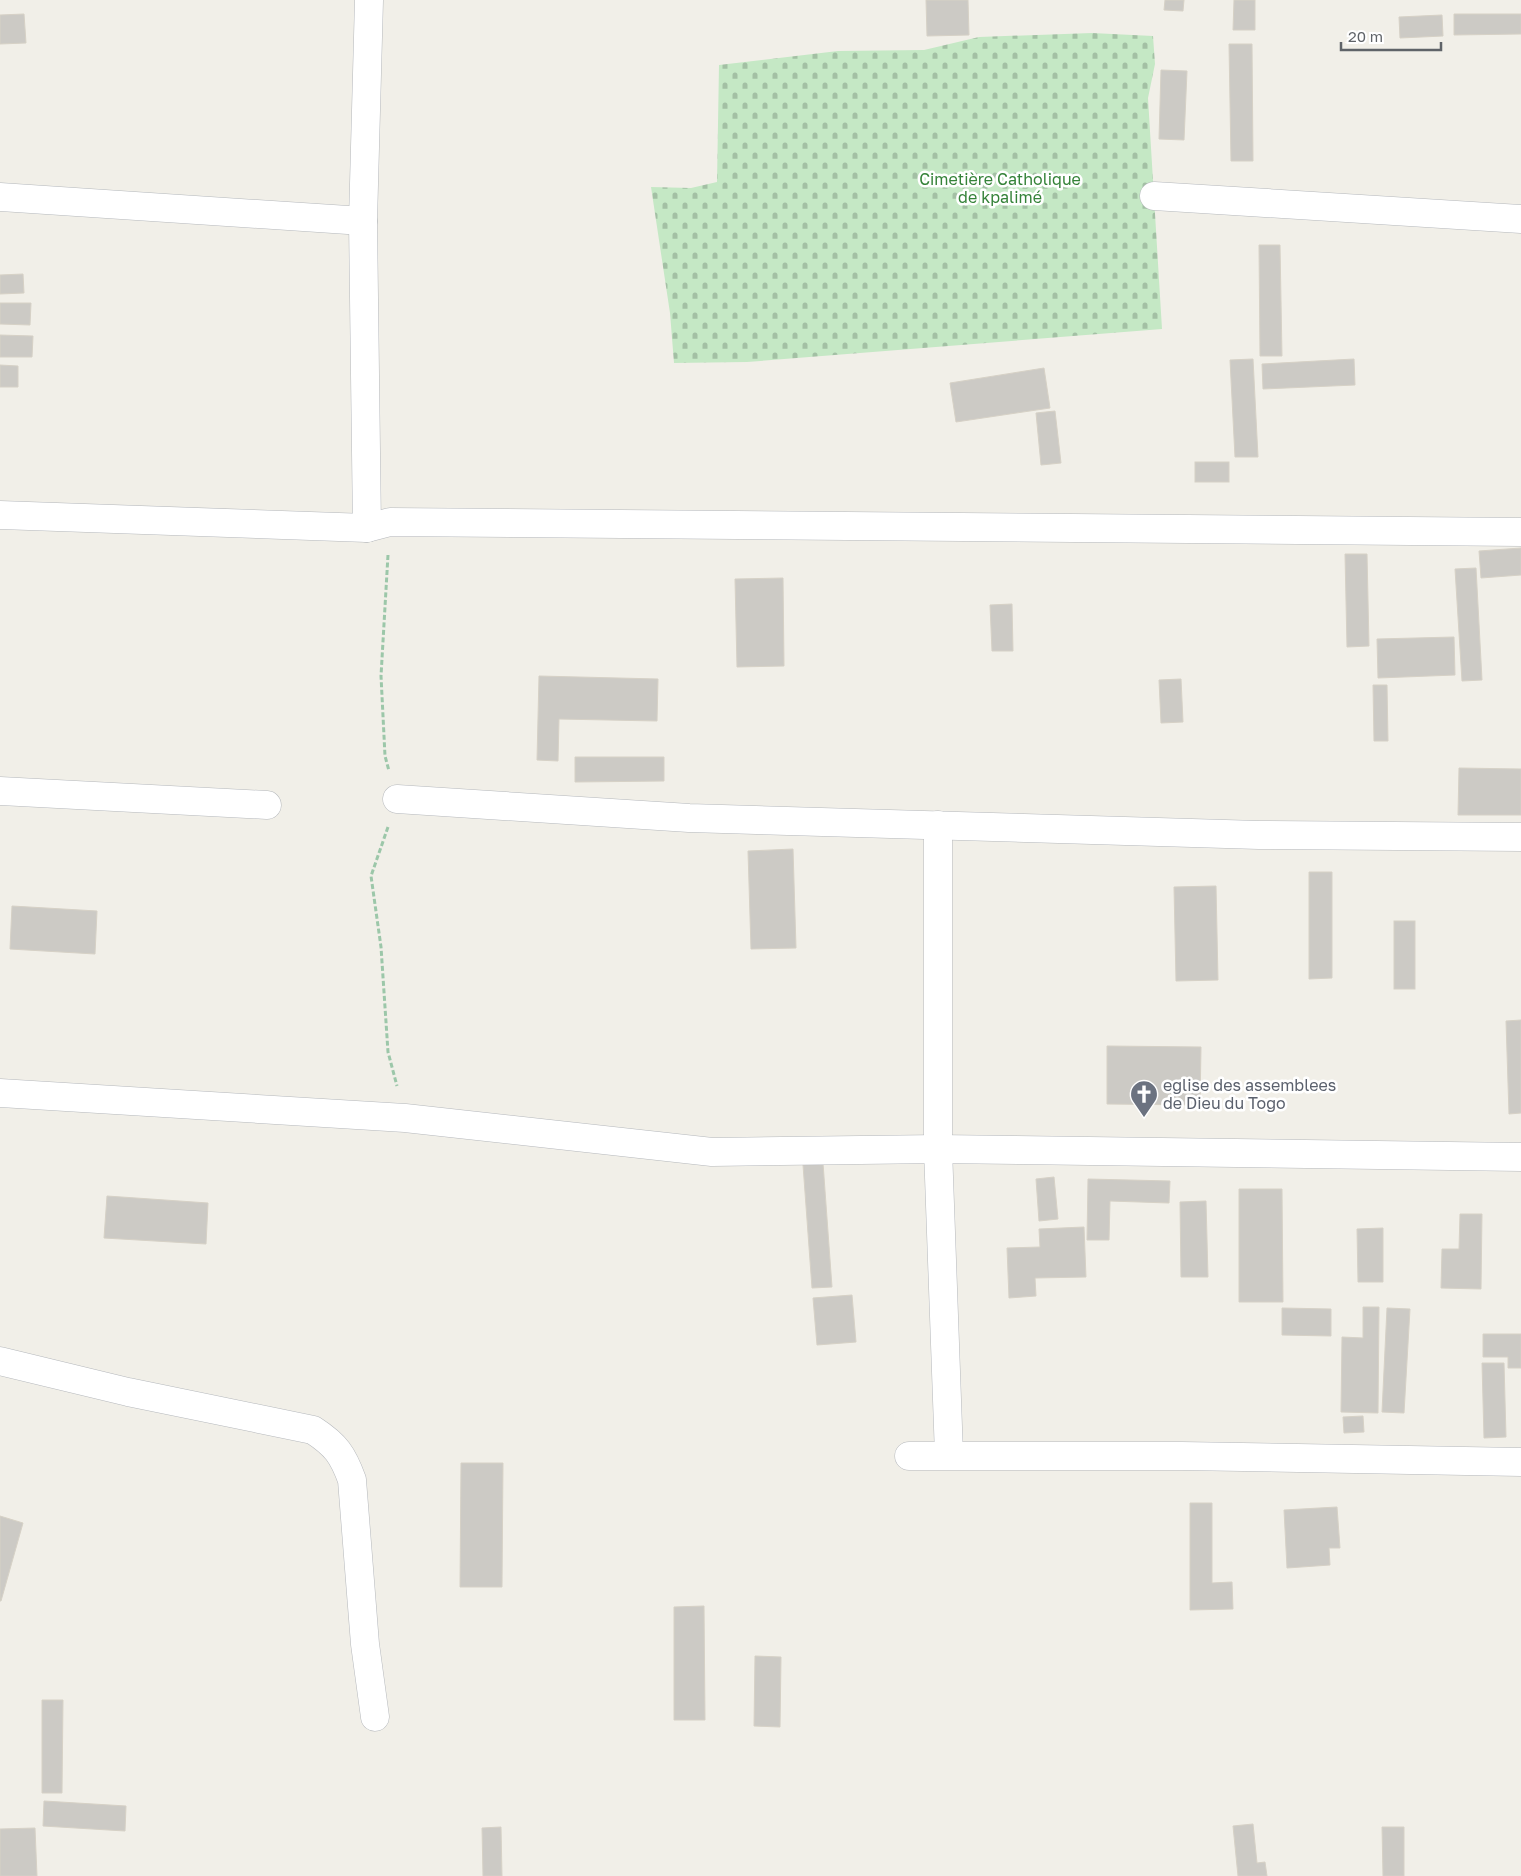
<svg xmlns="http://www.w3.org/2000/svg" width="1521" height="1876" font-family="'Golos Text',sans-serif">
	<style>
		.cemetery { fill: url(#cemetery-stones) }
		.building { fill: #cccac5; stroke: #d6d1c6 }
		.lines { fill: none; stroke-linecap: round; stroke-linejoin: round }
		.minor-casing { stroke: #b5b8bc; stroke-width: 29 }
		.path { stroke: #9cc7a9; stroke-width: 3; stroke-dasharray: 5 2.5; stroke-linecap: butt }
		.minor { stroke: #fff; stroke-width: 28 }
		.labels { text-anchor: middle; stroke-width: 5; stroke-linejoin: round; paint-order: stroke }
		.park-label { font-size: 16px; fill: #348238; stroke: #fff }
		.worship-label { font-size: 16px; fill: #5b616d; stroke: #fff; text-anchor: start }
	</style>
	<defs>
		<pattern id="cemetery-stones" width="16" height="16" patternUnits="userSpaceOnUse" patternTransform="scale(1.25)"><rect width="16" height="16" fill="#c5e8c5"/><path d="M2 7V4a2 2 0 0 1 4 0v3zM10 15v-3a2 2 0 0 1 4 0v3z" fill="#a3c0a4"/></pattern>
	</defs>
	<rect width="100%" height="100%" fill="#f1efe8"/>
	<path class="cemetery" d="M1092 33 1153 36 1155 64 1148 98 1162 329 747 362 674 363 670 313 651 187 691 188 717 182 719 65 838 51 924 50 979 37Z"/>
	<g class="building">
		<path d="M926 0H968L969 35 927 36Z"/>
		<path d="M1165 0H1184L1183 11 1164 10Z"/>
		<path d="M1234 0H1255V30H1233Z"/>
		<path d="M24 14 26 43 0 44V15Z"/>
		<path d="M1454 14H1521V34L1454 35Z"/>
		<path d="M1442 15 1443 36 1400 38 1399 17Z"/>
		<path d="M1229 44H1252L1253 161H1231Z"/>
		<path d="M1161 70 1187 71 1184 140 1159 139Z"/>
		<path d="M1259 245H1280L1282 356H1260Z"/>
		<path d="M23 274 24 293 0 294V275Z"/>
		<path d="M0 303H31L30 325 0 324Z"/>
		<path d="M0 335 33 336 32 357H0Z"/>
		<path d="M1253 359 1258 457H1235L1230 360Z"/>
		<path d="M1354 359 1355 385 1263 389 1262 364Z"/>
		<path d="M0 365 18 366V387H0Z"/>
		<path d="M1044 368 1050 408 956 422 950 383Z"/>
		<path d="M1055 411 1061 463 1041 465 1036 413Z"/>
		<rect x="1195" y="462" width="34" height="20"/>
		<path d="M1521 548V575L1481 578 1479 551Z"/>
		<path d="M1345 554H1367L1369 646 1347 647Z"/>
		<path d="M1476 568 1482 680 1462 681 1455 569Z"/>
		<path d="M783 578 784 666 737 667 735 579Z"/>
		<path d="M1012 604 1013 651H992L990 605Z"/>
		<path d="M1454 637 1455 675 1378 678 1377 639Z"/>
		<path d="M539 676 658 679 657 721 559 719 558 761 537 760Z"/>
		<path d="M1181 679 1183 722 1161 723 1159 680Z"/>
		<path d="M1373 685H1387L1388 741H1374Z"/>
		<path d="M575 757H664V781L575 782Z"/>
		<path d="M1459 768 1521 769V815H1458Z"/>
		<path d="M793 849 796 948 751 949 748 851Z"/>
		<path d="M1309 872H1332V978L1309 979Z"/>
		<path d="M1216 886 1218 980 1176 981 1174 887Z"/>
		<path d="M12 906 97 911 95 954 10 949Z"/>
		<rect x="1394" y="921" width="21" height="68"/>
		<path d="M1521 1020V1113L1509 1114 1506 1021Z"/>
		<path d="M1107 1046 1201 1047 1200 1105 1107 1104Z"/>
		<path d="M823 1163 832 1287 812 1288 803 1165Z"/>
		<path d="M1054 1177 1058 1219 1039 1221 1036 1179Z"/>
		<path d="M1088 1179 1170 1181 1169 1203 1110 1201 1109 1240H1087Z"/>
		<path d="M1239 1189H1282L1283 1302H1239Z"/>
		<path d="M107 1196 208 1203 206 1244 104 1238Z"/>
		<path d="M1206 1201 1208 1277H1181L1180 1202Z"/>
		<path d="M1460 1214H1482L1481 1289 1441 1288 1442 1249H1459Z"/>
		<path d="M1084 1227 1086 1277 1035 1278 1036 1296 1009 1298 1007 1248 1040 1247 1039 1229Z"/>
		<path d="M1383 1228V1282H1358L1357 1229Z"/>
		<path d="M852 1295 856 1342 817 1345 813 1298Z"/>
		<path d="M1363 1307H1379L1378 1413 1341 1412 1342 1337 1363 1338Z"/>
		<path d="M1282 1308 1331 1309V1336L1282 1335Z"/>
		<path d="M1387 1308 1410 1309 1404 1413 1382 1412Z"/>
		<path d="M1483 1334H1521V1368H1508V1357H1483Z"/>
		<path d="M1482 1363H1504L1506 1437 1484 1438Z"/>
		<path d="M1363 1416 1364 1432 1344 1433 1343 1417Z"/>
		<path d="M461 1463H503L502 1587H460Z"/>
		<path d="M1190 1503H1212V1583L1232 1582 1233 1609 1190 1610Z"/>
		<path d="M1337 1507 1340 1548H1329L1330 1565 1287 1568 1284 1510Z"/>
		<path d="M0 1516 23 1523 1 1601H0Z"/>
		<path d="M704 1606 705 1720H674V1607Z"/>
		<path d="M755 1656 781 1657 780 1727 754 1726Z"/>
		<path d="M42 1700H63L62 1793H42Z"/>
		<path d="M44 1801 126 1806 125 1831 43 1826Z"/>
		<path d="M1253 1824 1257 1863 1265 1862 1267 1876H1238L1233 1826Z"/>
		<path d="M501 1827 502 1876H483L482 1828Z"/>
		<path d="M1382 1827H1404V1876H1383Z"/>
		<path d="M35 1828 37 1876H0V1829Z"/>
	</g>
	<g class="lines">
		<g class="minor-casing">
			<g id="minor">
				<path d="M1154 196 1521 219"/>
				<path d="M0 197 363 221"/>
				<path d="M0 515 367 528 390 522 1521 532"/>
				<path d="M367 528 363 221 369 0"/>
				<path d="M0 791 267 805"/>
				<path d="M397 799 689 818 1259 835 1521 837"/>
				<path d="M938 825V1149L949 1455"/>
				<path d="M0 1093 405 1118 712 1152 938 1149 1521 1157"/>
				<path d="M0 1361 128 1392 313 1430C336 1445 343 1455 352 1480L365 1644 375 1717"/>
				<path d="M909 1456H1182L1521 1462"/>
			</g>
		</g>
		<g class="path">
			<path d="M388 555 381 676 385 756 389 771"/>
			<path d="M388 827 371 876 381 947 388 1052 397 1086"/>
		</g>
		<use href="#minor" class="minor"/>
	</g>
	<defs>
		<g id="church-pin" transform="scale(1.4375)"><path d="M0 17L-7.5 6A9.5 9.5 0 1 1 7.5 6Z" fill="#6b7280" stroke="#fff"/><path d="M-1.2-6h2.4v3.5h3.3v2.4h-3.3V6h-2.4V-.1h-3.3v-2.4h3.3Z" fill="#fff"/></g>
	</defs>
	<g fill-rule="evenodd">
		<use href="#church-pin" x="1144" y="1094"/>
	</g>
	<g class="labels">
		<g class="park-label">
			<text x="1000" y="185">Cimetière Catholique<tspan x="1000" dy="18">de kpalimé</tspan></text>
		</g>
		<g class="worship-label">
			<text x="1163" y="1091">eglise des assemblees<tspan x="1163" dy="18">de Dieu du Togo</tspan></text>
		</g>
	</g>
	<path d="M1341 42v8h100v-8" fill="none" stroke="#5f6368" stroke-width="2.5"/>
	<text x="1348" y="42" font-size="15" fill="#5f6368" stroke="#ffffff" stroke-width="4" paint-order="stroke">20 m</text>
</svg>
